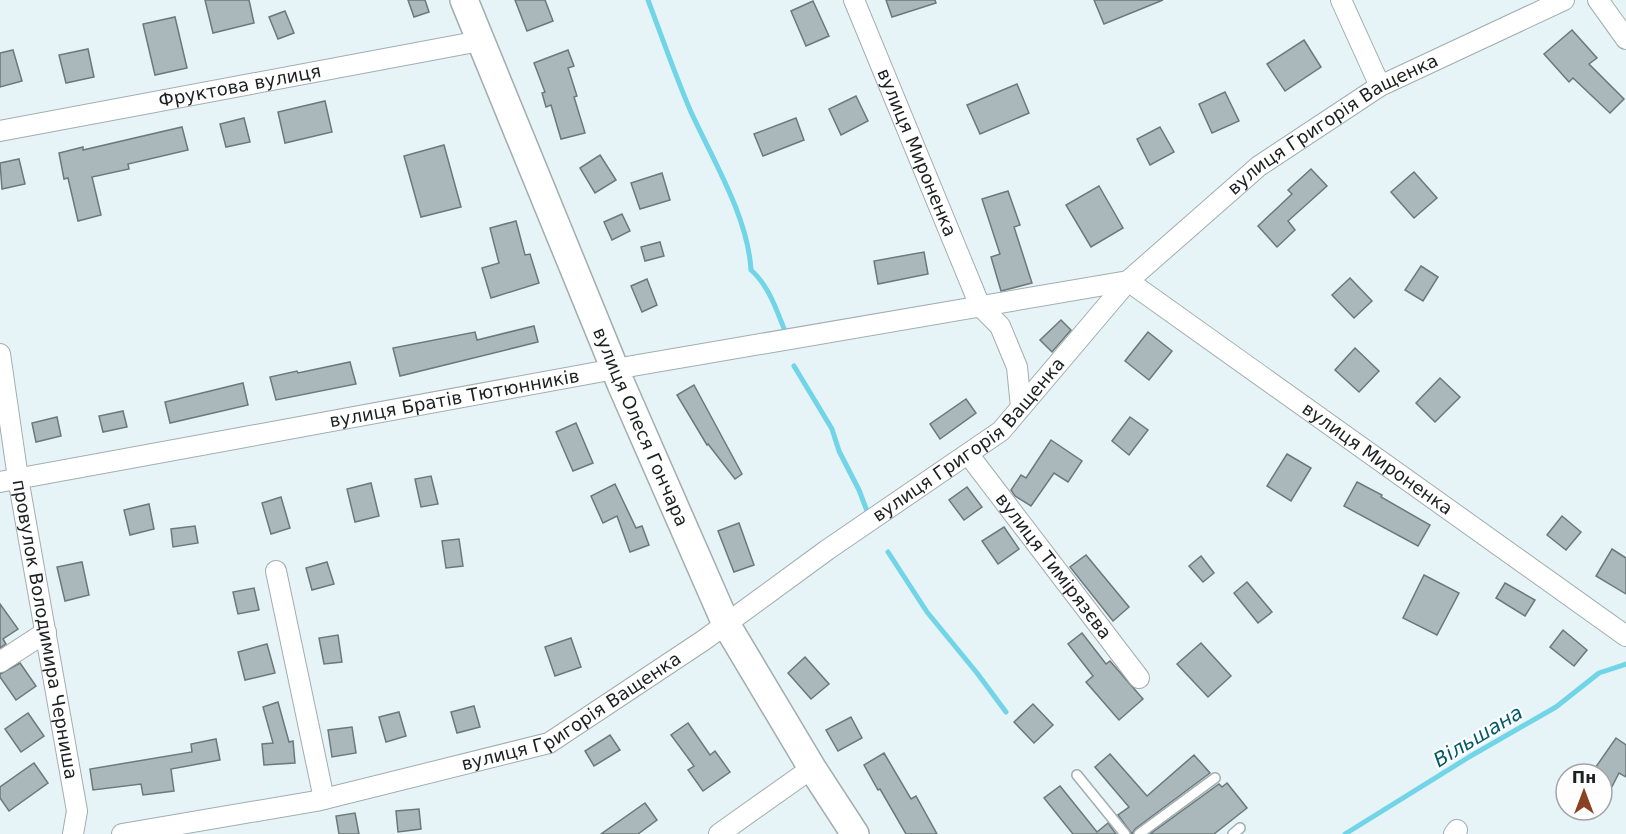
<svg xmlns="http://www.w3.org/2000/svg" width="1626" height="834" font-family="'DejaVu Sans',sans-serif">
	<style>
		.lines { fill: none; stroke-linecap: round; stroke-linejoin: round }
		.stream { stroke: #72d4e7; stroke-width: 5 }
		.building { fill: #abb8bb; stroke: #6c787b; stroke-width: 1.5 }
		.service-casing { stroke: #a1aeb0; stroke-width: 12 }
		.minor-casing { stroke: #a1aeb0; stroke-width: 22 }
		.secondary-casing { stroke: #a1aeb0; stroke-width: 30 }
		.service { stroke: #fff; stroke-width: 9 }
		.minor { stroke: #fff; stroke-width: 20 }
		.secondary { stroke: #fff; stroke-width: 27 }
		.labels { text-anchor: middle; stroke-width: 4.5; stroke-linejoin: round; paint-order: stroke }
		.street-label { font-size: 18px; fill: #1b2021; stroke: #fefefe }
		.water-label { font-size: 20px; font-style: italic; fill: #005b68; stroke: #fefefe }
	</style>
	<rect width="100%" height="100%" fill="#e6f4f7"/>
	<g class="lines">
		<g class="stream">
			<path d="M648 0C662 37 675 75 691 112 713 160 748 217 751 270 769 286 776 309 785 331"/>
			<path d="M794 366 832 429 839 451 859 490 867 511"/>
			<path d="M888 552 927 612 977 673 1006 712"/>
			<path d="M1345 834 1469 757 1556 707 1599 673 1626 664"/>
		</g>
	</g>
	<g class="building">
		<path d="M205 0H249L254 23 213 33Z"/>
		<path d="M408 0H425L429 12 414 17Z"/>
		<path d="M515 0H545L553 21 527 31Z"/>
		<path d="M886 0H935L936 3 892 17Z"/>
		<path d="M1094 0H1163L1104 24Z"/>
		<path d="M813 1 829 36 806 46 791 11Z"/>
		<path d="M285 11 294 33 278 39 269 17Z"/>
		<path d="M175 17 187 68 155 75 143 24Z"/>
		<path d="M1572 30 1597 58 1589 64 1624 99 1610 113 1573 78 1569 82 1544 54Z"/>
		<path d="M1304 40 1321 67 1285 91 1267 64Z"/>
		<path d="M88 49 94 77 66 83 59 55Z"/>
		<path d="M13 50 22 81 0 87V53Z"/>
		<path d="M568 50 574 66 568 68 577 96 574 97 585 133 561 139 551 105 546 107 542 93 545 92 534 63Z"/>
		<path d="M1017 84 1029 113 980 134 967 105Z"/>
		<path d="M1225 92 1239 121 1212 133 1199 104Z"/>
		<path d="M856 96 868 121 841 135 829 109Z"/>
		<path d="M325 101 332 132 285 143 278 112Z"/>
		<path d="M244 118 250 142 226 147 220 124Z"/>
		<path d="M796 118 804 140 763 156 754 134Z"/>
		<path d="M182 127 188 150 128 164 129 169 92 177 101 215 78 221 68 178 64 179 59 153 83 147V150Z"/>
		<path d="M1160 127 1174 152 1150 165 1137 139Z"/>
		<path d="M444 145 461 207 421 217 404 156Z"/>
		<path d="M600 155 616 180 595 193 580 168Z"/>
		<path d="M19 159 25 184 2 189 0 163Z"/>
		<path d="M1311 169 1327 186 1288 221 1295 230 1277 247 1258 226 1292 194 1288 190Z"/>
		<path d="M1414 172 1437 198 1414 218 1391 192Z"/>
		<path d="M662 173 670 200 640 209 631 183Z"/>
		<path d="M1099 186 1123 228 1091 247 1066 205Z"/>
		<path d="M1008 191 1020 225 1014 227 1032 283 1001 291 991 257 1000 254 982 199Z"/>
		<path d="M622 214 630 231 612 240 604 222Z"/>
		<path d="M516 221 525 255 530 254 539 283 491 298 482 268 499 263 490 228Z"/>
		<path d="M660 242 664 256 645 261 641 247Z"/>
		<path d="M924 252 928 274 878 284 874 261Z"/>
		<path d="M1421 266 1438 277 1423 301 1405 290Z"/>
		<path d="M1350 278 1372 301 1354 318 1332 295Z"/>
		<path d="M647 279 657 305 642 312 631 286Z"/>
		<path d="M1061 320 1071 330 1052 352 1040 340Z"/>
		<path d="M534 326 538 342 400 376 393 348 475 332 477 340Z"/>
		<path d="M1148 332 1172 351 1149 380 1125 361Z"/>
		<path d="M1355 348 1379 371 1359 392 1335 370Z"/>
		<path d="M350 362 356 384 276 400 270 377 297 371 298 373Z"/>
		<path d="M1440 378 1460 397 1435 422 1416 403Z"/>
		<path d="M243 383 248 405 170 423 165 402Z"/>
		<path d="M694 385 742 474 735 479 708 444 707 445 677 395Z"/>
		<path d="M966 399 976 413 940 439 930 424Z"/>
		<path d="M123 411 127 427 103 432 99 416Z"/>
		<path d="M57 417 61 436 36 442 32 423Z"/>
		<path d="M1130 417 1148 430 1129 455 1112 441Z"/>
		<path d="M576 423 593 463 573 471 556 432Z"/>
		<path d="M1051 440 1082 461 1068 482 1054 473 1031 506 1015 496 1011 490 1021 475 1026 478Z"/>
		<path d="M1287 454 1311 468 1291 501 1267 486Z"/>
		<path d="M431 476 438 504 421 507 415 479Z"/>
		<path d="M1357 482 1382 495 1381 497 1430 525 1418 546 1344 506Z"/>
		<path d="M371 483 379 516 355 522 347 489Z"/>
		<path d="M615 484 636 528 642 526 649 545 630 552 617 516 603 523 591 496Z"/>
		<path d="M967 487 982 507 964 520 949 500Z"/>
		<path d="M281 497 290 528 271 534 262 503Z"/>
		<path d="M149 504 154 529 130 535 124 510Z"/>
		<path d="M1562 516 1581 532 1566 550 1547 535Z"/>
		<path d="M739 523 754 565 734 572 718 531Z"/>
		<path d="M195 526 198 543 173 547 171 529Z"/>
		<path d="M1004 527 1019 549 998 564 982 541Z"/>
		<path d="M459 539 463 566 446 568 442 541Z"/>
		<path d="M1612 549 1626 558V594L1596 576Z"/>
		<path d="M1086 555 1129 607 1113 621 1070 567Z"/>
		<path d="M1201 556 1214 573 1203 582 1189 566Z"/>
		<path d="M82 562 89 595 65 601 57 567Z"/>
		<path d="M327 562 334 584 312 590 306 568Z"/>
		<path d="M1424 575 1459 593 1437 635 1403 618Z"/>
		<path d="M1247 582 1272 612 1258 623 1234 593Z"/>
		<path d="M1505 583 1535 600 1525 616 1496 598Z"/>
		<path d="M254 588 259 610 238 614 233 592Z"/>
		<path d="M0 604 18 629 3 639 6 644 0 648Z"/>
		<path d="M1563 630 1587 650 1574 666 1550 647Z"/>
		<path d="M1082 633 1106 664 1110 661 1143 699 1119 720 1086 682 1093 676 1068 644Z"/>
		<path d="M338 635 342 662 324 664 319 638Z"/>
		<path d="M571 638 581 667 555 676 545 647Z"/>
		<path d="M1201 643 1231 676 1208 697 1177 664Z"/>
		<path d="M267 644 275 673 245 680 238 652Z"/>
		<path d="M805 657 829 684 811 699 788 673Z"/>
		<path d="M20 663 36 686 16 700 0 677V674Z"/>
		<path d="M278 702 289 742 293 741 295 763 264 765 262 744 273 743 263 707Z"/>
		<path d="M1033 704 1053 725 1034 743 1014 722Z"/>
		<path d="M474 706 480 727 457 733 451 712Z"/>
		<path d="M399 712 406 736 386 742 379 717Z"/>
		<path d="M28 713 44 736 21 752 5 729Z"/>
		<path d="M851 717 862 738 838 751 826 730Z"/>
		<path d="M688 723 710 755 715 751 730 772 703 791 688 770 694 766 671 735Z"/>
		<path d="M352 727 356 753 332 757 328 730Z"/>
		<path d="M610 735 620 750 594 766 585 751Z"/>
		<path d="M1616 738 1626 745V777L1619 773 1602 806V774H1591Z"/>
		<path d="M216 739 220 760 171 769 174 791 143 795 141 784 93 790 90 769 192 752 191 744Z"/>
		<path d="M884 753 911 799 916 796 937 834H906L880 789 878 790 864 765Z"/>
		<path d="M1110 754 1147 796 1194 755 1210 773 1135 829 1132 834 1118 815 1129 807 1095 767Z"/>
		<path d="M34 763 48 783 9 811 0 798V787Z"/>
		<path d="M1227 783 1247 808 1214 834H1150L1219 784 1222 787Z"/>
		<path d="M1060 786 1097 832 1108 823 1116 834H1073L1044 798Z"/>
		<path d="M645 803 657 820 638 834H601Z"/>
		<path d="M419 809 421 829 398 832 396 811Z"/>
		<path d="M355 813 359 834H339L336 816Z"/>
	</g>
	<g class="lines">
		<g class="service-casing">
			<g id="service">
				<path d="M1077 775 1125 834"/>
				<path d="M1139 834 1215 778"/>
				<path d="M1233 834 1240 828"/>
			</g>
		</g>
		<g class="minor-casing">
			<g id="minor">
				<path id="s1" d="M854 0 980 306 1000 326 1017 367 1021 407"/>
				<path d="M1341 0 1380 86"/>
				<path d="M1598 0 1626 39"/>
				<path id="s2" d="M0 131 480 41"/>
				<path id="s3" d="M0 354 18 478 77 811 73 834"/>
				<path id="s4" d="M968 454 1139 678"/>
				<path id="s5" d="M0 482 615 369 1128 281 1626 636"/>
				<path d="M276 571 324 799"/>
				<path d="M0 662 46 632"/>
				<path id="s6" d="M122 834 316 801 549 743 704 640 827 550 1001 431 1128 281 1259 166 1380 86 1564 0"/>
				<path d="M719 834 812 768"/>
				<path d="M1454 834 1457 830"/>
			</g>
		</g>
		<g class="secondary-casing">
			<g id="secondary">
				<path id="s7" d="M464 0 621 384 726 624 812 768 855 834"/>
			</g>
		</g>
		<use href="#service" class="service"/>
		<use href="#minor" class="minor"/>
		<use href="#secondary" class="secondary"/>
	</g>
	<g class="labels">
		<g class="street-label">
			<text dy="6" stroke="none"><textPath href="#s2" startOffset="244">Фруктова вулиця</textPath></text>
			<text dy="6" stroke="none"><textPath href="#s6" startOffset="1442">вулиця Григорія Ващенка</textPath></text>
			<text dy="6" stroke="none"><textPath href="#s1" startOffset="165">вулиця Мироненка</textPath></text>
			<text dy="6" stroke="none"><textPath href="#s5" startOffset="462">вулиця Братів Тютюнників</textPath></text>
			<text dy="6" stroke="none"><textPath href="#s7" startOffset="462">вулиця Олеся Гончара</textPath></text>
			<text dy="6" stroke="none"><textPath href="#s6" startOffset="956">вулиця Григорія Ващенка</textPath></text>
			<text dy="6" stroke="none"><textPath href="#s5" startOffset="1452">вулиця Мироненка</textPath></text>
			<text dy="6" stroke="none"><textPath href="#s4" startOffset="141">вулиця Тимірязєва</textPath></text>
			<text dy="6" stroke="none"><textPath href="#s3" startOffset="279">провулок Володимира Черниша</textPath></text>
			<text dy="6" stroke="none"><textPath href="#s6" startOffset="470">вулиця Григорія Ващенка</textPath></text>
		</g>
		<g class="water-label">
			<text transform="translate(1478 736) rotate(-31)" y="7">Вільшана</text>
		</g>
	</g>
	<g transform="translate(1584 792)"><circle r="28" fill="#fefefe" stroke="#a3a5a6" stroke-width="1.5"/>
	<path d="M0-4.5L10 22L0 15L-10 22Z" fill="#894122"/>
	<text y="-9" font-size="16" font-weight="bold" text-anchor="middle" fill="#1b2021">Пн</text>
	</g>
</svg>
